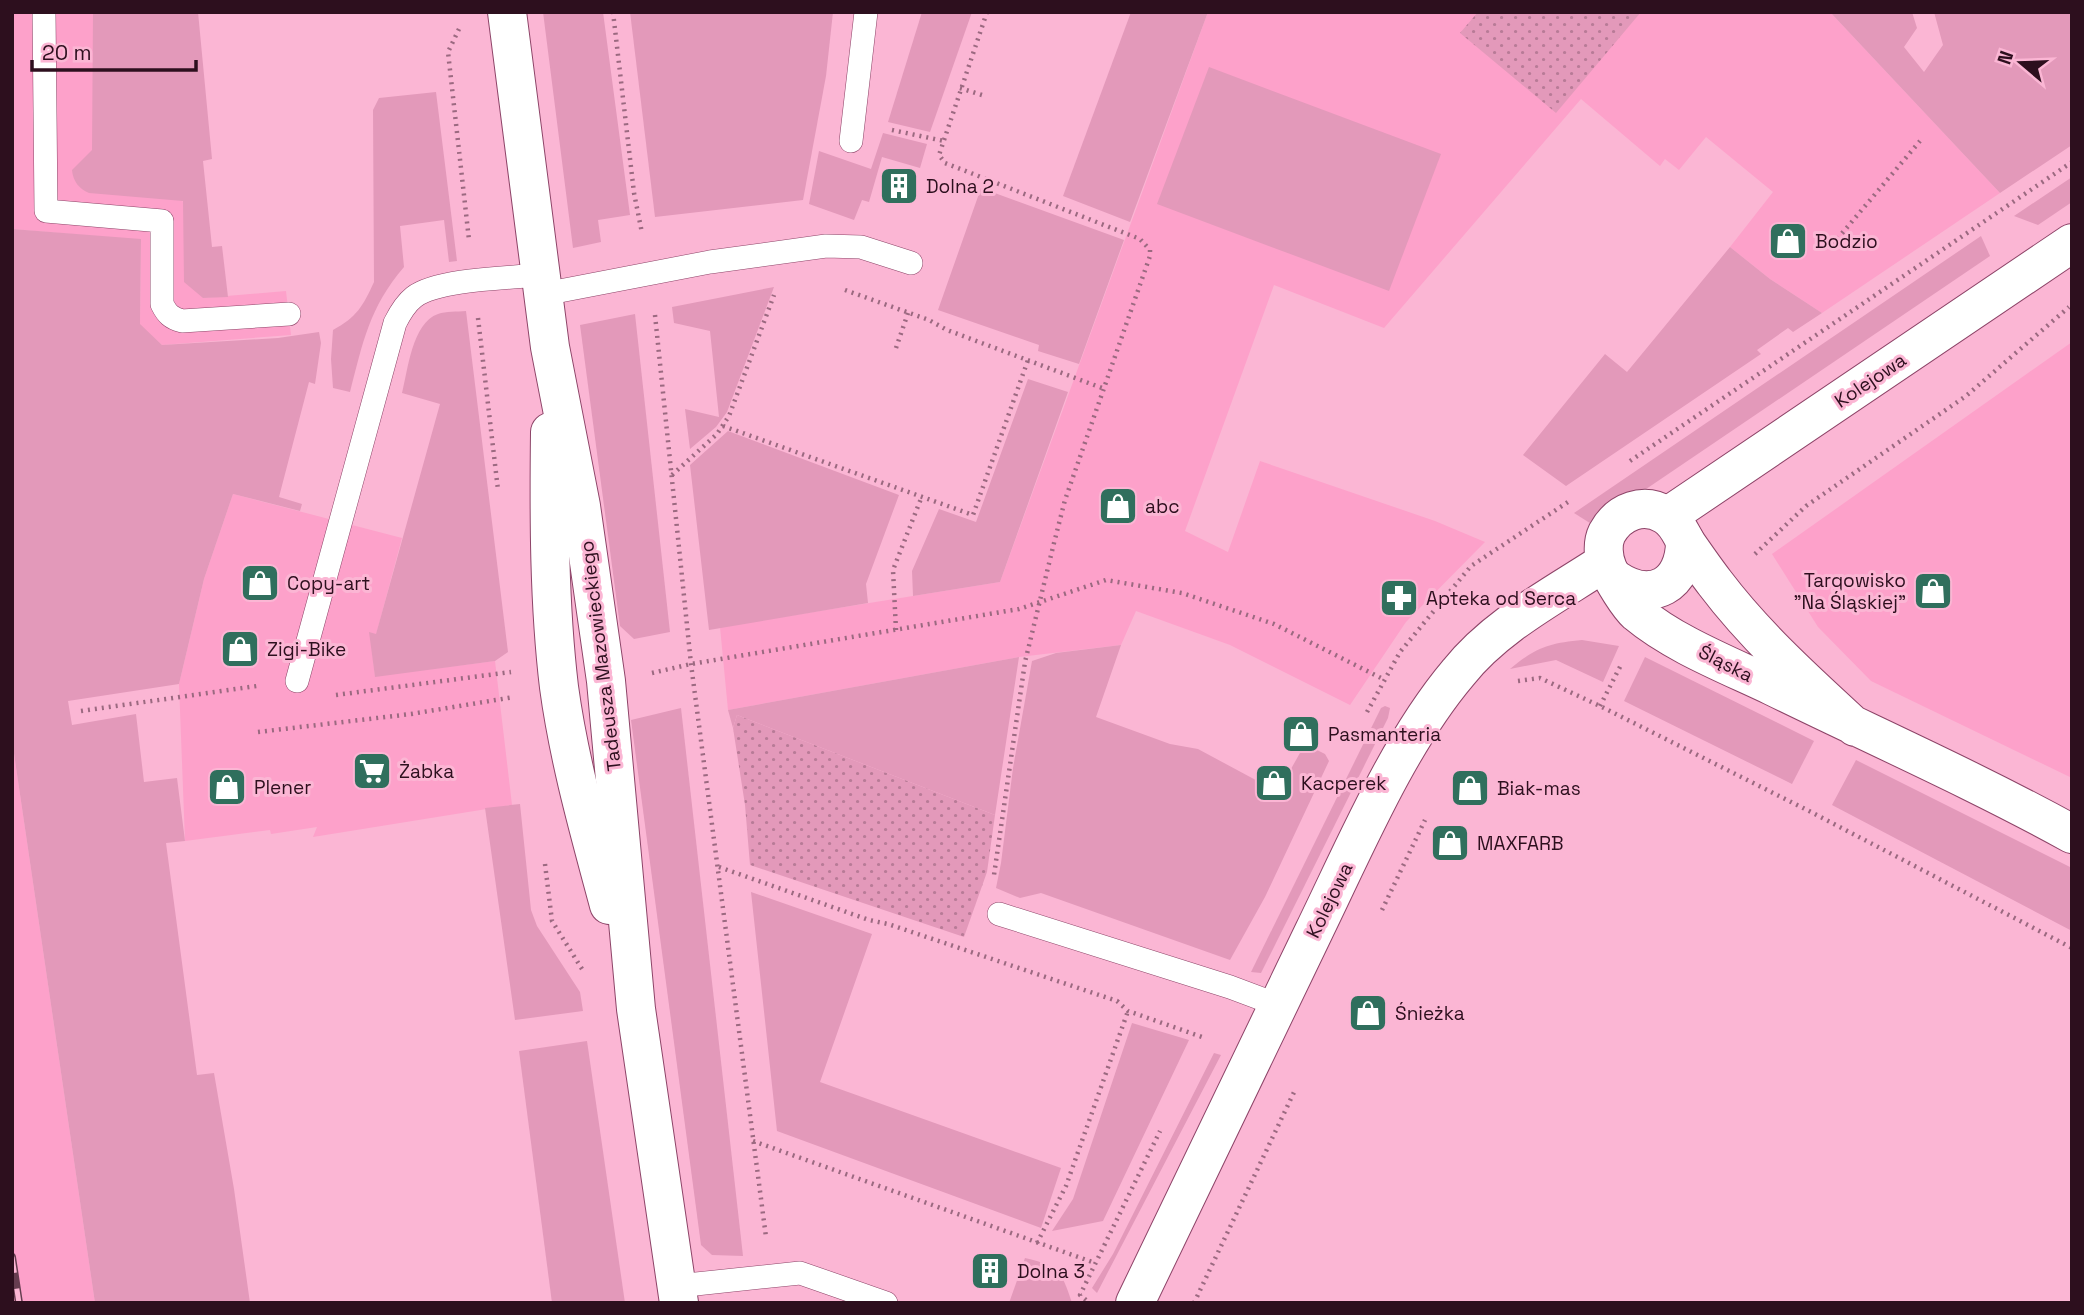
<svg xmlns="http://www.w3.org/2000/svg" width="2084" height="1315" font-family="'Space Grotesk',sans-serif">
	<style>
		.built { fill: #fda1ca }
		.grass { fill: #e399ba }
		.park { fill: url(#park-dots) }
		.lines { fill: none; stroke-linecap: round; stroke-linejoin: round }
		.service-casing { stroke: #8d4468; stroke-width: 24 }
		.minor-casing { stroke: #8d4468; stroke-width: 40 }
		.tertiary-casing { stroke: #8d4468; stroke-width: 40 }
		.path { stroke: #9b6980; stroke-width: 4.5; stroke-dasharray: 2 5; stroke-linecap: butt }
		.service { stroke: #fff; stroke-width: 23 }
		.minor { stroke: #fff; stroke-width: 38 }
		.tertiary { stroke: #fff; stroke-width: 38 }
		.rail-casing { stroke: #663d50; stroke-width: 8 }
		.rail { stroke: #fbb6d4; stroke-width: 5; stroke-dasharray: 16; stroke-linecap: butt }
		.labels { text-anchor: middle; stroke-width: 6; stroke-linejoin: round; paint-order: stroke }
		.poi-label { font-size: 19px; fill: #2d0f1e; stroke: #fbb6d4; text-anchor: start }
		.street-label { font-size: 19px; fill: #2d0f1e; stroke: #fbb6d4 }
	</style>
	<defs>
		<pattern id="park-dots" width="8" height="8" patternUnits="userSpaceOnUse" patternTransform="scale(1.75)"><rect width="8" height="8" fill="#e399ba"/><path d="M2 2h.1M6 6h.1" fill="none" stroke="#b87b97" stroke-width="1.8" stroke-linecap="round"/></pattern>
	</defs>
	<rect width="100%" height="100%" fill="#fbb6d4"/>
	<g class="built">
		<path d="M12 12H143L203 298 286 291 291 335 162 345 140 325 141 240 12 229Z"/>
		<path d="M1208 12H1830L2000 193 1822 313 1770 279 1730 247 1773 192 1706 137 1679 170 1665 159 1660 166 1581 99 1384 328 1274 285 1185 531 1228 552 1260 461 1435 521 1485 542 1406 622 1350 705 1230 645 1136 611 1121 645 1019 657 728 710 720 627 1000 582Z"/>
		<path d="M2072 342V778L1871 681 1818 627 1772 554Z"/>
		<path d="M233 494 402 538 376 635 370 633 375 676 495 661 512 805 313 837 317 827 271 834 270 830 185 841 179 684 204 579Z"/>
		<path d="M12 740 95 1303H12Z"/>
	</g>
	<g class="grass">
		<path d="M93 12H198L212 159 203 161 212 247 222 246 228 297 203 298 184 282 183 201 89 193C79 189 73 181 72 170L92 150Z"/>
		<path d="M543 12H603L630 215 598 220 601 242 573 248Z"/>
		<path d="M630 12H833L826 76 803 200 655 217Z"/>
		<path d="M922 12H972L930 132 888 122Z"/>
		<path d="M1131 12H1208L1130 222 1063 196Z"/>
		<path d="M1830 12H1912L1917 28 1904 47 1924 72 1943 45 1934 12H2072V145L2000 193Z"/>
		<path d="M1209 67 1441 154 1389 291 1157 204Z"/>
		<path d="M436 92 457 261 449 262 444 220 400 226 404 267C369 308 363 342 350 392L333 388 331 359 333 330C357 317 363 306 374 282L373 110 379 98Z"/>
		<path d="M883 133 927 144 920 168 882 157 869 202 862 200 854 220 809 204 819 151 871 169Z"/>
		<path d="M2072 177V202L2038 225 2014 216Z"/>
		<path d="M981 188 1124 240 1079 364 1038 351 1039 345 938 310Z"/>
		<path d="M12 229 141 239 140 324 162 345 278 338 319 332 321 343 315 384 309 382 279 497 302 504 300 511 233 494 204 579 179 684 68 701 72 725 136 714 144 782 177 778 185 841 166 843 197 1075 214 1073 234 1189 250 1303H95L12 740Z"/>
		<path d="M1981 236 1990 256 1593 525 1574 513Z"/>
		<path d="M1730 247 1770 279 1822 313 1793 332 1788 328 1757 350 1761 354 1566 486 1523 455 1605 354 1627 372Z"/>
		<path d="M774 287 727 412 716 427 690 449 685 409 719 417 710 331 674 323 672 307Z"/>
		<path d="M466 311 508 652 495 661 375 677 369 632 376 634 440 404 402 393C408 370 412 323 438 314 446 311 457 312 466 311Z"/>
		<path d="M635 314 670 632 634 639 620 626 580 325Z"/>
		<path d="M1028 379 1068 392 1000 582 913 596 912 571 939 509 976 522Z"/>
		<path d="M728 431 899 495 866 584 868 603 709 630 690 465Z"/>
		<path d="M1582 640 1619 646 1603 682 1556 660 1510 669C1535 648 1549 643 1582 640Z"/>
		<path d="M1121 645 1096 717 1170 744 1198 749 1278 792 1305 744 1325 754 1329 761 1265 897 1230 960 1041 893 1020 898 996 888 1001 863 1013 768 1032 661 1056 653Z"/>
		<path d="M1019 657 995 815 737 715 733 728 728 710Z"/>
		<path d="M1645 657 1814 741 1792 784 1624 701Z"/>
		<path d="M1385 706 1390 708 1388 718 1261 973 1251 972 1381 708Z"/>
		<path d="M681 708 743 1256 712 1255 701 1245 631 720Z"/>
		<path d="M1856 760 2072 868V931L1832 805Z"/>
		<path d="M520 804 531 910 537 926 580 992 583 1011 515 1020 485 808Z"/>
		<path d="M751 892 872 934 820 1082 1061 1168 1041 1228 777 1131Z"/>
		<path d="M1132 1023 1189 1040 1103 1221 1052 1231 1073 1199Z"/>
		<path d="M587 1041 625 1303H552L519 1051Z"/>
		<path d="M1214 1053 1221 1055 1097 1293 1092 1288 1113 1254Z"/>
		<path d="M1025 1258C1059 1266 1061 1270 1072 1303H1009Z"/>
	</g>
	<g class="park">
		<path d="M1478 12H1641L1556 113 1460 33Z"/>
		<path d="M737 715 995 815 987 872 964 937 750 865 745 805 733 728Z"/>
	</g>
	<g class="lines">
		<g class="service-casing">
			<g id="service">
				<path d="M44 12 46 211 162 221V304C167 314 171 318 182 321L289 314"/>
				<path d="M851 141 866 12"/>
				<path d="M544 294 710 262 826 246 861 247 911 263"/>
				<path d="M297 681 395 323C400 313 405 304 414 297 438 279 509 278 541 275"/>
				<path d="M999 914 1230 987 1278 1005"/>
				<path d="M677 1286 800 1273 886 1303"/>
			</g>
		</g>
		<g class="minor-casing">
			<g id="minor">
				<path d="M1668 516 2072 243"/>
				<path d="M1615 579C1652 604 1685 585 1685 541"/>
				<path d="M1855 727C1806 682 1755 636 1715 583 1705 570 1696 557 1687 544 1680 533 1677 522 1665 515 1644 502 1619 511 1607 533 1602 543 1603 558 1608 569 1613 580 1628 605 1637 613 1674 644 1728 665 1772 686 1872 735 1974 780 2072 834"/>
				<path d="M1135 1303C1194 1179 1254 1055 1314 931 1355 847 1398 744 1458 673 1496 625 1555 595 1605 562"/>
			</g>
		</g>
		<g class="tertiary-casing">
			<g id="tertiary">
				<path d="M507 12 550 347 581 506 606 681 636 1009 679 1303"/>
				<path d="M550 432C549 517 549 603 559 687 569 761 590 834 609 905"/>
			</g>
		</g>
		<g class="path">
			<path d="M613 12 634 193 642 233"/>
			<path d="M987 12 939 155 945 163 1140 239 1150 250V256L1065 500 1054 543 1025 662 994 875"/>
			<path d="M459 29 448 52 469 240"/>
			<path d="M960 88 985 96"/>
			<path d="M892 130 944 141"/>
			<path d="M1833 244 1920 141"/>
			<path d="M845 290 929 320 947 330 1102 388"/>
			<path d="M655 315 691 664 766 1237"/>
			<path d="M478 318 498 490"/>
			<path d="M896 348 908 313"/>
			<path d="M723 426 973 515 1028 360"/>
			<path d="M1630 461 2072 162"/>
			<path d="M672 475 717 434 729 416 774 295"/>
			<path d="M1755 554 1806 506 1966 396 2069 307"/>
			<path d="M896 630 893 570 922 496"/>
			<path d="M652 673 691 664 1019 609 1106 580 1182 593 1274 624 1383 679"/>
			<path d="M1518 681 1540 678 1600 706 1811 812 2072 948"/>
			<path d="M336 695 511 672"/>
			<path d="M1600 706 1622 663"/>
			<path d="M81 711 257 686"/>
			<path d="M1367 712 1400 652 1471 566 1568 502"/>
			<path d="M258 732 411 714 514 697"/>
			<path d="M545 864 552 921 582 969"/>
			<path d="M719 867 869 920 888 924 1117 1001 1128 1011 1205 1038"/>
			<path d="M1382 910 1425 820"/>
			<path d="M753 1141 1095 1263"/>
			<path d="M1037 1243 1066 1186 1128 1011"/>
			<path d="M1086 1300 1080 1295 1160 1131"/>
			<path d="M1194 1303 1296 1088"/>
		</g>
		<use href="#service" class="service"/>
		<use href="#minor" class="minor"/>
		<use href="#tertiary" class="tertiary"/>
		<g class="rail-casing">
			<path id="rail" d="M12 1257 19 1303"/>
		</g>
		<use href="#rail" class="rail"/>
	</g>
	<defs>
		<g id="building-square" transform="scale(2.0125)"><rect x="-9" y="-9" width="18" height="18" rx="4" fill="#306f5d" stroke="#fbb6d4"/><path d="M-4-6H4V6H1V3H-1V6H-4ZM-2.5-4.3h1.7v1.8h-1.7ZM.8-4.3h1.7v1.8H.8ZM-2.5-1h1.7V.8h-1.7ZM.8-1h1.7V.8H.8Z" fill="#fff"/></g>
		<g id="shop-square" transform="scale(2.0125)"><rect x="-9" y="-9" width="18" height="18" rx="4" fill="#306f5d" stroke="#fbb6d4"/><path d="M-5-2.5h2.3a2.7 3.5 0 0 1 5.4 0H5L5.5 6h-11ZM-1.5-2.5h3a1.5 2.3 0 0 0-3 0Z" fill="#fff"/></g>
		<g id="pharmacy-square" transform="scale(2.0125)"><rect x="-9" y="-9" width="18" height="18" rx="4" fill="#306f5d" stroke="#fbb6d4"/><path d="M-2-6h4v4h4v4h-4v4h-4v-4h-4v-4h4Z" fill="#fff"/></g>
		<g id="supermarket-square" transform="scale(2.0125)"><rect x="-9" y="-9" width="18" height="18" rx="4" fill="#306f5d" stroke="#fbb6d4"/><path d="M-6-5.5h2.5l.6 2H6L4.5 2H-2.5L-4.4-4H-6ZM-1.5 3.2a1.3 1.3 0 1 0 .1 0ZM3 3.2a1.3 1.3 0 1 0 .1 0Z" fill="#fff"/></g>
	</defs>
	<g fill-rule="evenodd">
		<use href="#building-square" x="899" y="186"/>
		<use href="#shop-square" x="1788" y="241"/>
		<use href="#shop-square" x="1118" y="506"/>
		<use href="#shop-square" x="260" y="583"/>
		<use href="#shop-square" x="1933" y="591"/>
		<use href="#pharmacy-square" x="1399" y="598"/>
		<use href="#shop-square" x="240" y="649"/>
		<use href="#shop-square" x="1301" y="734"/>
		<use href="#supermarket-square" x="372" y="771"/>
		<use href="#shop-square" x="1274" y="783"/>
		<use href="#shop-square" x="227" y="787"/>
		<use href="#shop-square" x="1470" y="788"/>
		<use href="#shop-square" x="1450" y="843"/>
		<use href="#shop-square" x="1368" y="1013"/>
		<use href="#building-square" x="990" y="1271"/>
	</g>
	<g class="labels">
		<g class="poi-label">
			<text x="926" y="193">Dolna 2</text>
			<text x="1815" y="248">Bodzio</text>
			<text x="1145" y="513">abc</text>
			<text x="1906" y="587" text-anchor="end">Targowisko<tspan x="1906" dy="22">"Na Śląskiej"</tspan></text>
			<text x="287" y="590">Copy-art</text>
			<text x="1426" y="605">Apteka od Serca</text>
			<text x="267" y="656">Zigi-Bike</text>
			<text x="1328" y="741">Pasmanteria</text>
			<text x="399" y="778">Żabka</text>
			<text x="1301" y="790">Kacperek</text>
			<text x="254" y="794">Plener</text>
			<text x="1497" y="795">Biak-mas</text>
			<text x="1477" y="850">MAXFARB</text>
			<text x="1395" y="1020">Śnieżka</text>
			<text x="1017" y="1278">Dolna 3</text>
		</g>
		<g class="street-label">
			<text transform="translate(1870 380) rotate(-34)" y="7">Kolejowa</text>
			<text transform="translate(600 656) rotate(-97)" y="7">Tadeusza Mazowieckiego</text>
			<text transform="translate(1726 663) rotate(27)" y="7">Śląska</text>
			<text transform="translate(1329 900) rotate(-64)" y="7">Kolejowa</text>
		</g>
	</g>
	<rect width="2084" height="1315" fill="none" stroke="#2d0f1e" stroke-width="28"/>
	<g transform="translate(2021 63) rotate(289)" stroke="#fbb6d4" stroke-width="5" paint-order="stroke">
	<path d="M0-5L12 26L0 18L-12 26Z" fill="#2d0f1e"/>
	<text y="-10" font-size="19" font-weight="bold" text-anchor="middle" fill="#2d0f1e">N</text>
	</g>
	<path d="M32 60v10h164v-10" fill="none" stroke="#2d0f1e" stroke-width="3.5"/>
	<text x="42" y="60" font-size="21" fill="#2d0f1e" stroke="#fbb6d4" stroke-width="5" paint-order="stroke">20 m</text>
</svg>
